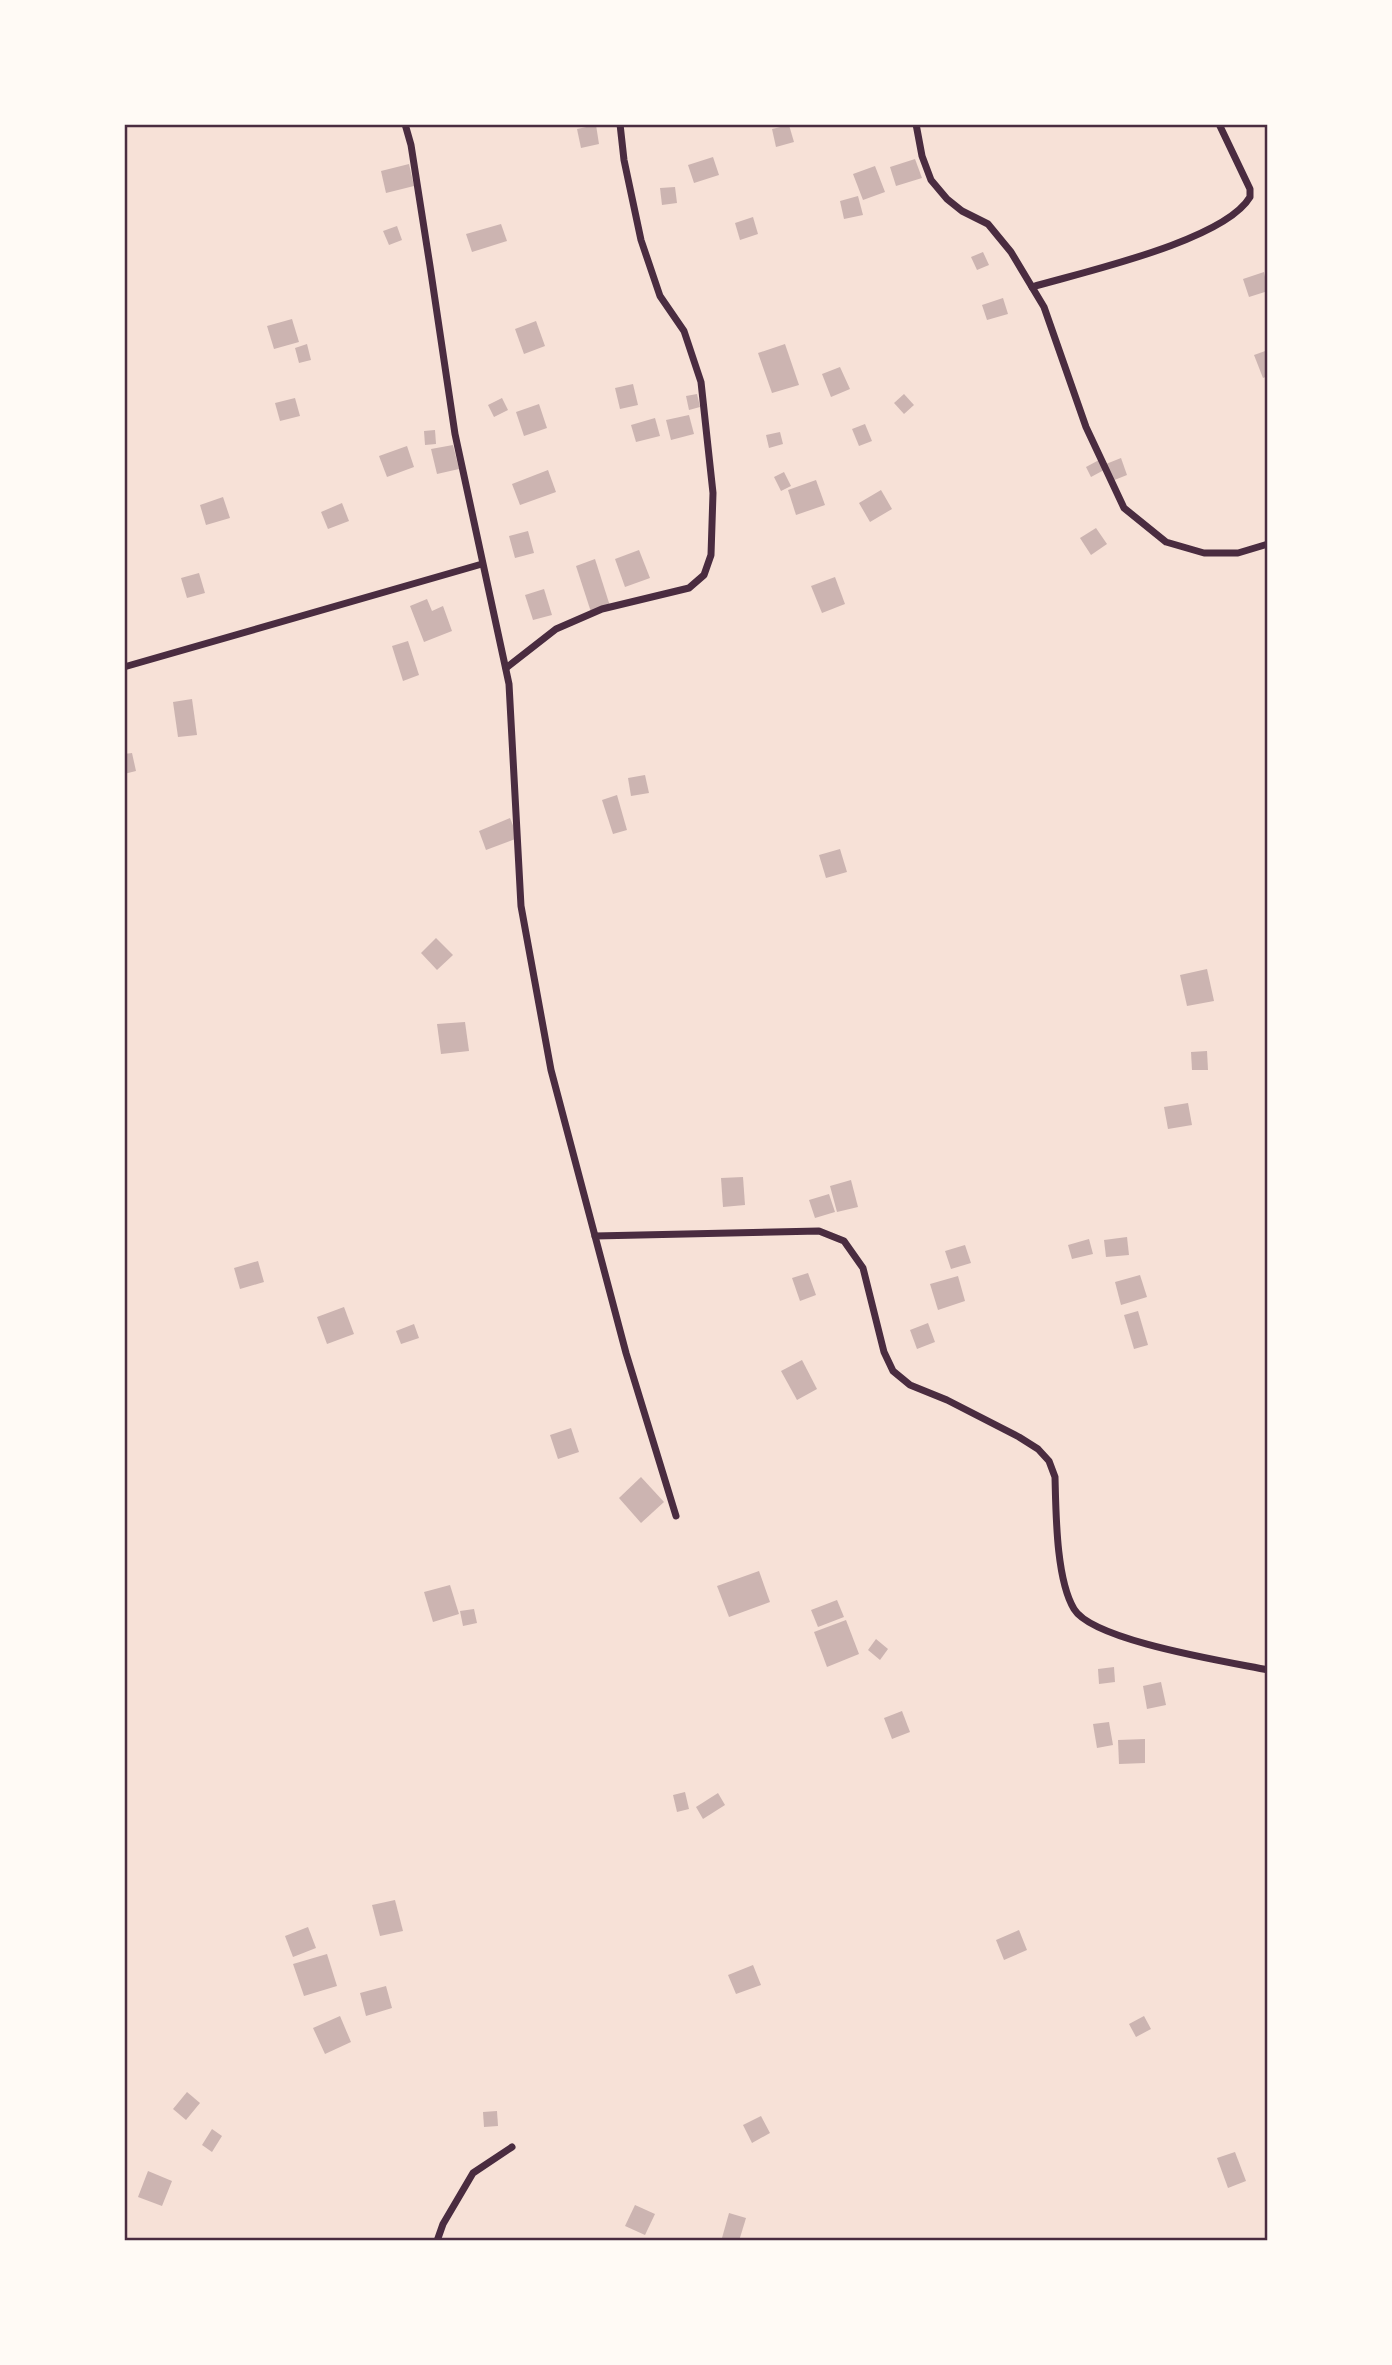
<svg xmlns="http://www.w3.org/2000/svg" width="1392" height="2365" font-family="Inter,sans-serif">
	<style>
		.building { fill: #ccb4b1 }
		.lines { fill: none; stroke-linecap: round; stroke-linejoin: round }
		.minor { stroke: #4a2c40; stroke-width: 7 }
		.neatline { fill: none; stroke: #4a2c40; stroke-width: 2.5 }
	</style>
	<rect width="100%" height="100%" fill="#f7e1d7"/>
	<g class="building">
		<path d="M596 125 599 144 581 148 577 129Z"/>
		<path d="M789 125 794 142 776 147 772 129Z"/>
		<path d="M713 157 719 175 694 183 688 165Z"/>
		<path d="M915 159 922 178 896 186 890 167Z"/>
		<path d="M409 164 414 186 386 193 381 171Z"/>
		<path d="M875 166 885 192 863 200 853 174Z"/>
		<path d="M675 187 677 203 662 205 660 188Z"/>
		<path d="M858 196 863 215 844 219 840 201Z"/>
		<path d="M753 217 758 234 740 240 735 223Z"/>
		<path d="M501 224 507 241 472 252 466 234Z"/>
		<path d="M397 226 402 240 389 245 383 231Z"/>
		<path d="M983 252 989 265 977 270 971 257Z"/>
		<path d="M1264 272 1268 291 1249 297 1243 279Z"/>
		<path d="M1003 298 1008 314 987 320 982 305Z"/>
		<path d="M292 319 299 342 274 349 267 326Z"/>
		<path d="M536 321 545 346 524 354 515 329Z"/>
		<path d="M307 344 311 360 299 363 295 348Z"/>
		<path d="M785 344 799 385 772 393 758 353Z"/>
		<path d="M1268 350V376L1263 378 1254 355Z"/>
		<path d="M840 367 850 389 831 397 822 374Z"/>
		<path d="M633 384 638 405 620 409 615 388Z"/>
		<path d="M697 394 700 407 689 410 686 396Z"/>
		<path d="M904 394 914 405 904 414 894 403Z"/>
		<path d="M295 398 300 416 280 421 275 403Z"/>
		<path d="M502 398 508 410 494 417 488 405Z"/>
		<path d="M539 404 547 428 524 436 516 412Z"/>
		<path d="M689 415 694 434 671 440 666 420Z"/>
		<path d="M655 418 660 436 636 442 631 425Z"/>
		<path d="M865 424 872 441 859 446 852 429Z"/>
		<path d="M435 430 436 444 425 445 424 431Z"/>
		<path d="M780 432 783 444 769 448 766 435Z"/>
		<path d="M453 445 459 469 437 474 431 449Z"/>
		<path d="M407 446 414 467 387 477 379 456Z"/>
		<path d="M1121 458 1127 475 1112 481 1106 464Z"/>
		<path d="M1099 460 1104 470 1091 477 1086 467Z"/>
		<path d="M548 470 556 492 520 505 512 484Z"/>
		<path d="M784 472 791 486 781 491 774 477Z"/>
		<path d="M816 480 825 505 796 515 788 490Z"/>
		<path d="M881 490 892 509 870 522 859 503Z"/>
		<path d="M223 497 230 518 206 525 200 505Z"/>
		<path d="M342 503 349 521 328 529 321 512Z"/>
		<path d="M1096 528 1107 544 1091 555 1080 538Z"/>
		<path d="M528 531 534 553 515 558 509 536Z"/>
		<path d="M639 550 650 578 625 587 615 559Z"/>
		<path d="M595 559 610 606 591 612 576 566Z"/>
		<path d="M199 573 205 593 187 598 181 578Z"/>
		<path d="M835 577 845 604 822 613 811 586Z"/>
		<path d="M544 589 552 615 533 620 525 595Z"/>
		<path d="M427 599 432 611 443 606 452 631 424 642 410 606Z"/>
		<path d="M408 641 419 675 403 681 392 646Z"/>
		<path d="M192 699 197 735 178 737 173 702Z"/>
		<path d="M132 753 136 771 124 774V754Z"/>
		<path d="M645 775 649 793 631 796 628 778Z"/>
		<path d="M617 795 627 830 613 834 602 800Z"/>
		<path d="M510 818 518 838 486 850 479 831Z"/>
		<path d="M840 849 847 872 826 878 819 855Z"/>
		<path d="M436 938 453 955 437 970 421 953Z"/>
		<path d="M1207 969 1214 1001 1187 1006 1180 975Z"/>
		<path d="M465 1022 469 1051 441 1054 437 1024Z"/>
		<path d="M1207 1051 1208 1070H1192L1191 1052Z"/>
		<path d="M1188 1103 1192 1125 1168 1129 1164 1107Z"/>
		<path d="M743 1177 745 1205 723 1207 721 1178Z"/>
		<path d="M851 1180 858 1207 837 1212 830 1186Z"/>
		<path d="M829 1194 835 1212 815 1218 809 1200Z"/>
		<path d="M1127 1237 1129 1255 1106 1257 1104 1240Z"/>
		<path d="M1089 1239 1093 1254 1072 1259 1068 1245Z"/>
		<path d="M965 1245 971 1263 951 1269 945 1251Z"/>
		<path d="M258 1261 264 1282 240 1289 234 1268Z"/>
		<path d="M808 1273 816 1295 800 1301 792 1278Z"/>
		<path d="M1140 1275 1147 1297 1121 1305 1115 1282Z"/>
		<path d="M958 1276 965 1301 938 1310 930 1284Z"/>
		<path d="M344 1307 354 1334 327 1344 317 1317Z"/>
		<path d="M1138 1311 1148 1345 1134 1349 1124 1315Z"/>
		<path d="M928 1323 935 1342 917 1349 910 1330Z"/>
		<path d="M414 1324 419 1338 401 1344 396 1331Z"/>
		<path d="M802 1360 817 1389 797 1400 781 1371Z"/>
		<path d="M571 1428 579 1452 558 1459 550 1435Z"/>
		<path d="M641 1477 664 1502 641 1523 619 1498Z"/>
		<path d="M759 1571 770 1602 729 1617 717 1586Z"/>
		<path d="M450 1585 459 1614 433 1622 424 1592Z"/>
		<path d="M837 1600 844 1617 818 1627 811 1610Z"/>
		<path d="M474 1609 477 1623 463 1626 460 1611Z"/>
		<path d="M846 1620 859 1654 827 1667 814 1632Z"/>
		<path d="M876 1639 888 1649 880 1660 868 1650Z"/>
		<path d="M1114 1667 1115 1682 1099 1684 1098 1669Z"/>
		<path d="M1161 1682 1166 1705 1147 1709 1143 1686Z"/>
		<path d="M902 1711 910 1732 892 1739 884 1718Z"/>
		<path d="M1109 1722 1113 1745 1097 1748 1093 1724Z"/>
		<path d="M1145 1739V1763L1119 1764 1118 1740Z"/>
		<path d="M685 1792 689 1809 677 1812 673 1795Z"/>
		<path d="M718 1793 725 1805 703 1819 696 1807Z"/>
		<path d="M395 1900 403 1931 380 1936 372 1905Z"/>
		<path d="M308 1927 316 1948 293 1957 285 1936Z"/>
		<path d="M1019 1930 1027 1950 1004 1960 996 1940Z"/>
		<path d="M327 1954 337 1986 304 1996 293 1964Z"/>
		<path d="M753 1965 761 1985 736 1994 728 1975Z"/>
		<path d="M386 1986 392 2008 366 2016 360 1993Z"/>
		<path d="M340 2016 351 2042 325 2054 313 2028Z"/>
		<path d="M1144 2016 1151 2029 1136 2037 1129 2024Z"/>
		<path d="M187 2092 200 2103 186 2120 173 2109Z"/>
		<path d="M497 2111 498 2126 484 2127 483 2112Z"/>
		<path d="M761 2116 770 2133 752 2143 743 2125Z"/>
		<path d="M212 2129 222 2136 212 2152 202 2145Z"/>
		<path d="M1235 2152 1246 2181 1228 2188 1217 2158Z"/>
		<path d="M148 2171 172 2181 162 2206 138 2197Z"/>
		<path d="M635 2205 655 2214 645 2235 625 2226Z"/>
		<path d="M729 2213 746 2218 739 2241 722 2238Z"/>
	</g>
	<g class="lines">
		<g class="minor">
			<path d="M405 124 411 145 430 266 455 434 509 684 521 906 551 1070 626 1353 676 1516"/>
			<path d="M916 124 922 156 931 180 947 199 962 211 988 224 1011 252 1044 307 1086 427 1124 508 1166 542 1204 553H1238L1268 544"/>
			<path d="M1032 287C1083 272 1224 241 1250 197V189L1219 124"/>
			<path d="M124 667 482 564"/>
			<path d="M506 668 556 629 602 609 689 588 704 575 711 555 713 493 701 382 684 331 660 296 641 240 624 160 620 124"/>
			<path d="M595 1236 819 1231 844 1241 863 1268 884 1352 893 1371 910 1385 947 1400 1019 1437 1038 1449 1049 1461 1055 1477C1056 1513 1056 1579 1074 1609 1093 1641 1229 1662 1268 1670"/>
			<path d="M437 2241 443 2224 473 2173 512 2147"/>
		</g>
	</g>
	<rect width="1392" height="2365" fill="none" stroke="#fffaf5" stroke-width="252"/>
	<rect x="126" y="126" width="1140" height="2113" class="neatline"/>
</svg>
